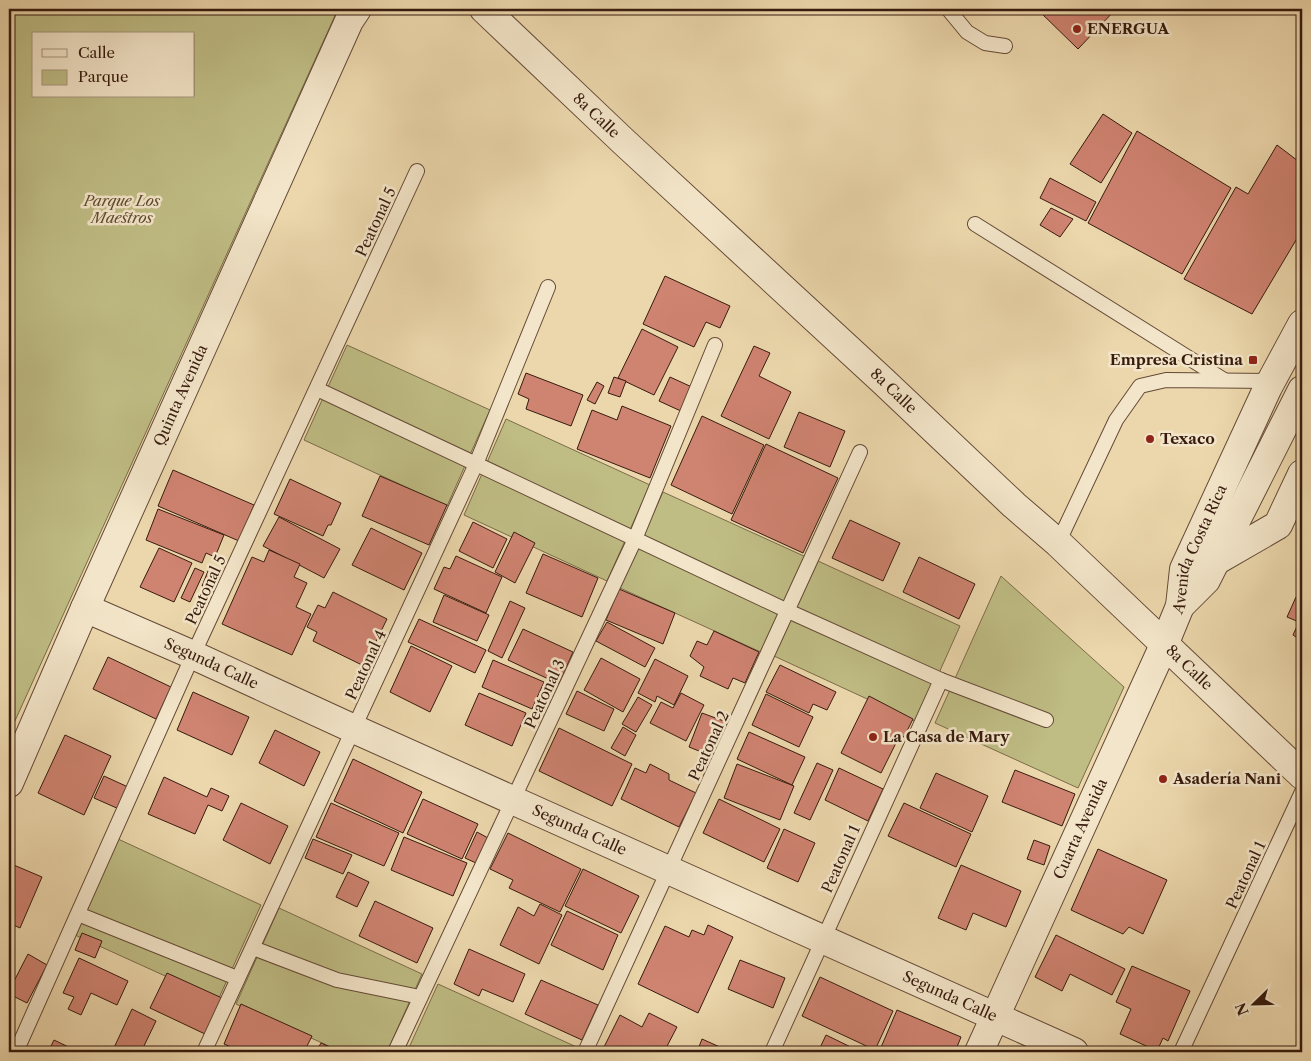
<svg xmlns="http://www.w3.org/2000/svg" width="1311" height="1061" font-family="'Libre Caslon Text',serif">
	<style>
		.green { fill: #bfbc84; stroke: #7b6c49; fill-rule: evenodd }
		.building { fill: #cf8371; stroke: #371b0e }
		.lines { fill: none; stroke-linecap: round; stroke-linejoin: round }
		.service-casing { stroke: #644a36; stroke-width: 16 }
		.minor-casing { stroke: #644a36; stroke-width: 30 }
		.tertiary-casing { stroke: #644a36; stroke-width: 30 }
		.service { stroke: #f3e5c9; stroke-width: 14 }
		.minor { stroke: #f3e5c9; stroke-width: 28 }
		.tertiary { stroke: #f3e5c9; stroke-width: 28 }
		.poi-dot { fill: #8f2418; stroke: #f3e5c9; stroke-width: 2 }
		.labels { text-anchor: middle; stroke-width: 5; stroke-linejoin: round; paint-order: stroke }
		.poi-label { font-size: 15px; font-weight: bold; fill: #371b0e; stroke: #f3e5c9; text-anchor: start }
		.street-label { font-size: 15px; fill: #371b0e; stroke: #f3e5c9 }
		.park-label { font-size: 15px; font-style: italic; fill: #604b31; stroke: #f3e5c9 }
	</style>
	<rect width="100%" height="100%" fill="#ecd7ac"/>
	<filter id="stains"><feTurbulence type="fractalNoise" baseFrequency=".004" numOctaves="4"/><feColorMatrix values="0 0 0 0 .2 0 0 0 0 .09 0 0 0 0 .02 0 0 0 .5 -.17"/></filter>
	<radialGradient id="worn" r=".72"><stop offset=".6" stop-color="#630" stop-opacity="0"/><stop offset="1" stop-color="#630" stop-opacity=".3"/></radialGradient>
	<g class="green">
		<path d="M9 9H338L9 734ZM34 34H194V96H34Z"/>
		<path d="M347 345 490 410 447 506 304 440Z"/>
		<path d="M506 419 650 485 607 581 464 515Z"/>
		<path d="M663 492 806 557 763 653 620 588Z"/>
		<path d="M818 561 960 626 917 722 774 656Z"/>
		<path d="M1001 576 1124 687 1078 788 935 723Z"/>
		<path d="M118 839 261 905 218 1000 75 935Z"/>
		<path d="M279 908 422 974 387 1052H342L236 1004Z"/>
		<path d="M438 984 581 1049 580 1052H407Z"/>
	</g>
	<g class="building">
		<path d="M1037 9H1116L1078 49Z"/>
		<path d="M1103 114 1132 133 1101 183 1070 164Z"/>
		<path d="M1137 131 1231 188 1182 274 1088 223Z"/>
		<path d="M1277 145 1302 164V230L1252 314 1184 279 1236 187 1248 194Z"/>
		<path d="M1050 178 1096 202 1086 221 1040 198Z"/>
		<path d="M1051 208 1073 219 1060 237 1040 225Z"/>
		<path d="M665 276 730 306 720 328 706 322 694 347 643 324Z"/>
		<path d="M642 329 678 347 654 395 618 378Z"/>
		<path d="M754 346 770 353 759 376 791 392 769 439 721 416Z"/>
		<path d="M526 373 583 395 571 426 526 409 529 399 518 394Z"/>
		<path d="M614 377 626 381 620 397 608 393Z"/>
		<path d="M670 377 694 388 683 412 659 401Z"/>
		<path d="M597 382 604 386 595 404 587 400Z"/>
		<path d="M622 406 671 426 650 478 577 449 592 410 617 420Z"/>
		<path d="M799 412 845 431 830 467 784 447Z"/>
		<path d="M702 416 764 445 732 514 671 485Z"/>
		<path d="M766 444 838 478 803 553 731 520Z"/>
		<path d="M173 470 254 505 239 541 158 506Z"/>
		<path d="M380 476 447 505 429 545 362 516Z"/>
		<path d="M290 479 341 503 331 525H328L323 536 274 514Z"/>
		<path d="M158 509 224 535 215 557 206 553 202 563 146 540Z"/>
		<path d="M279 517 340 549 324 578 263 546Z"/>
		<path d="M850 520 900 543 883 581 832 558Z"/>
		<path d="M473 522 507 539 493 568 459 551Z"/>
		<path d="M371 528 422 553 404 590 352 565Z"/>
		<path d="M514 532 535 543 515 583 495 572Z"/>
		<path d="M159 548 192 563 174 602 140 587Z"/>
		<path d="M269 550 300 564 294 577 307 583 296 607 311 614 292 655 222 624 252 557 264 562Z"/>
		<path d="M543 554 598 578 582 617 526 593Z"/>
		<path d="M456 556 502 577 486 613 434 589 444 567 450 569Z"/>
		<path d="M919 557 975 584 959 619 903 592Z"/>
		<path d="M210 566 224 571 215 592 202 586Z"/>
		<path d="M195 568 204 572 190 602 181 598Z"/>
		<path d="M619 589 675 613 663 644 606 620Z"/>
		<path d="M333 592 387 619 364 666 313 641 317 632 307 627 318 605 325 608Z"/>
		<path d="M444 595 489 615 477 641 433 622Z"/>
		<path d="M1296 597 1302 600V616L1299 622 1287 617Z"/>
		<path d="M510 601 525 608 502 658 488 651Z"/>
		<path d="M419 619 486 650 475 673 408 642Z"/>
		<path d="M607 622 655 648 645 667 596 641Z"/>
		<path d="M1298 624 1302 626V641L1293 635Z"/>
		<path d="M523 629 573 652 559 684 508 660Z"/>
		<path d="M714 631 759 652 745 683 733 678 728 689 700 676 704 667 690 656 697 641 707 645Z"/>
		<path d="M411 646 452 666 430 712 390 692Z"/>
		<path d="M108 657 171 687 156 719 93 689Z"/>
		<path d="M601 658 640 679 623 712 584 690Z"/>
		<path d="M655 659 688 676 674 705 657 696 655 702 638 693Z"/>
		<path d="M493 660 544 682 532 709 482 687Z"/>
		<path d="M780 665 836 692 827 710 813 704 809 713 766 692Z"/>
		<path d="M577 691 614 709 604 731 566 714Z"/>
		<path d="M193 692 249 717 232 755 177 730Z"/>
		<path d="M479 693 526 713 512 746 465 725Z"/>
		<path d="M681 693 704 705 686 741 650 723 661 702 673 708Z"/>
		<path d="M766 694 813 717 799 747 752 725Z"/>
		<path d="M869 696 913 719 904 737 900 735 881 773 841 753Z"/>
		<path d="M638 697 652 705 636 732 622 724Z"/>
		<path d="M702 713 732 724 719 759 689 747Z"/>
		<path d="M623 727 636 735 625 756 611 748Z"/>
		<path d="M559 728 632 764 612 806 539 771Z"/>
		<path d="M275 730 320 752 304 786 259 763Z"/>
		<path d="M749 732 805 757 792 785 737 759Z"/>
		<path d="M65 735 111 756 84 815 38 793Z"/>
		<path d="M353 759 422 792 403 833 334 801Z"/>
		<path d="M817 763 833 770 810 820 794 813Z"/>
		<path d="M650 764 669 774V780L696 793 679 827 621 799 635 768 646 773Z"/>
		<path d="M737 764 794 786 780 820 724 798Z"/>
		<path d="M839 768 883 789 868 821 825 800Z"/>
		<path d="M1015 770 1075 794 1062 826 1002 802Z"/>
		<path d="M936 773 988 796 972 832 920 808Z"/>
		<path d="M104 776 128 787 119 809 94 798Z"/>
		<path d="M164 777 207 797 211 788 229 796 222 811 208 805 195 834 148 814Z"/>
		<path d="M423 799 478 824 462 859 407 834Z"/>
		<path d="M719 799 780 829 764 862 703 833Z"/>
		<path d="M241 803 288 826 270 864 223 840Z"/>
		<path d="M331 803 399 833 384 866 316 837Z"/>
		<path d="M904 803 971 834 956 867 888 836Z"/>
		<path d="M784 829 815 843 798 882 767 868Z"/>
		<path d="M477 832 488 838 476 863 465 858Z"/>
		<path d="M508 833 581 869 560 912 509 888 513 880 490 869Z"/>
		<path d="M404 837 467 863 453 896 391 870Z"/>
		<path d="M313 839 352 855 343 874 305 858Z"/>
		<path d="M1034 840 1050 846 1044 865 1027 859Z"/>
		<path d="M1098 849 1167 880 1143 934 1129 927 1123 934 1071 910Z"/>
		<path d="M9 863 42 877 20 928 9 923Z"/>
		<path d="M961 865 1021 891 1006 927 973 913 966 930 938 918Z"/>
		<path d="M583 869 639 896 621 933 565 906Z"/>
		<path d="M348 872 369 882 357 907 336 897Z"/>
		<path d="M375 901 433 928 417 963 359 936Z"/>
		<path d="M540 904 562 915 539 964 500 945 518 907 534 916Z"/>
		<path d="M567 911 618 935 603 970 551 945Z"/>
		<path d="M708 925 733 937 698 1013 638 984 665 926 689 937 692 930 704 935Z"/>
		<path d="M82 933 102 941 95 958 75 950Z"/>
		<path d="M1056 935 1125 969 1112 995 1070 974 1062 991 1035 977Z"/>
		<path d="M469 949 525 974 513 1002 482 989 479 996 454 984Z"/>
		<path d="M28 954 47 965 27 1003 9 994V981L13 983Z"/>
		<path d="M79 958 128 981 117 1005 91 993 81 1015 68 1009 74 997 63 993Z"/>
		<path d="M740 960 785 978 773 1008 728 989Z"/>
		<path d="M1132 966 1190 991 1168 1041 1163 1038 1157 1051 1120 1034 1131 1009 1116 1002Z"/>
		<path d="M167 973 222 998 205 1034 150 1008Z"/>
		<path d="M820 977 893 1011 875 1050 802 1016Z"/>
		<path d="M541 980 598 1005 582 1040 525 1014Z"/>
		<path d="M241 1004 312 1036 304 1052H243L224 1044Z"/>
		<path d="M132 1009 156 1021 143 1048 152 1052H112Z"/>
		<path d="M897 1010 961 1037 955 1052H879Z"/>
		<path d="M649 1013 677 1027 664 1052H605L602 1051 620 1015 642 1027Z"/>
		<path d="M826 1035 861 1052H818Z"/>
		<path d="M702 1039 731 1052H697Z"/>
		<path d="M54 1040 79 1052H48Z"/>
		<path d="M321 1043 341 1052H316Z"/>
	</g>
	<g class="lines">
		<g class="service-casing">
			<g id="service">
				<path d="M948 9 967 32 985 43 1005 46"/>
				<path d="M975 224 1224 380"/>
				<path d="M317 389 788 611 941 680 1046 720"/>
				<path d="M1058 543 1116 420 1140 386 1166 380 1271 381"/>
				<path d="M78 914 237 978"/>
				<path d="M253 948 337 980 420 997"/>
				<path d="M16 1052 193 655 417 171"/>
				<path d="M204 1052 476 464 548 287"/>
				<path d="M395 1052 635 539 715 345"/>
				<path d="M585 1052 860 452"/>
				<path d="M772 1052 941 680"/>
				<path d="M1181 1052 1302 792"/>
			</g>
		</g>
		<g class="minor-casing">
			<g id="minor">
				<path d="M1214 562 1278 525 1302 474"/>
				<path d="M1180 606 1206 580 1302 390"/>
				<path id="s1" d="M85 608 193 655 354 729 1074 1052"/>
				<path id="s2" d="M9 783 85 608 349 21 357 9"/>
				<path id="s3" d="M979 1052 1164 645 1180 606 1184 569 1268 387 1302 324"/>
			</g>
		</g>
		<g class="tertiary-casing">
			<g id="tertiary">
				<path id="s4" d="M484 9 624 142 883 381 1014 505 1058 543 1302 775"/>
			</g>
		</g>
		<use href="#service" class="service"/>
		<use href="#minor" class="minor"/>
		<use href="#tertiary" class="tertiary"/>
	</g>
	<g class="poi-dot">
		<circle cx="1077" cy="29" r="5"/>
		<rect x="1248" y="355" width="10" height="10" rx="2.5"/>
		<circle cx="1150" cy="439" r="5"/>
		<circle cx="873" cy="737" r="5"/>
		<circle cx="1163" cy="779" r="5"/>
	</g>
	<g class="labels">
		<g class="poi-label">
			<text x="1087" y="34">ENERGUA</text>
			<text x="1243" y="365" text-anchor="end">Empresa Cristina</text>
			<text x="1160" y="444">Texaco</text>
			<text x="883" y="742">La Casa de Mary</text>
			<text x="1173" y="784">Asadería Nani</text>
		</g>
		<g class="street-label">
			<text dy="5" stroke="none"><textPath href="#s4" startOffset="155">8a Calle</textPath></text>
			<text transform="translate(376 222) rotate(-65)" y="5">Peatonal 5</text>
			<text dy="5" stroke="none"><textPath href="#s4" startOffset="560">8a Calle</textPath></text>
			<text dy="5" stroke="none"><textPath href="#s2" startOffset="424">Quinta Avenida</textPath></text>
			<text dy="5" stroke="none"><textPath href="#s3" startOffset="550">Avenida Costa Rica</textPath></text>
			<text transform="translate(206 590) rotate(-65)" y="5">Peatonal 5</text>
			<text dy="5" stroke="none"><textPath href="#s1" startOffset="138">Segunda Calle</textPath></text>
			<text transform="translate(366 665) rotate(-65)" y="5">Peatonal 4</text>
			<text dy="5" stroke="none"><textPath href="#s4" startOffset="965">8a Calle</textPath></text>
			<text transform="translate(545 694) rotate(-65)" y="5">Peatonal 3</text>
			<text transform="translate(709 746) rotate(-65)" y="5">Peatonal 2</text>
			<text dy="5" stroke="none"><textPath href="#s3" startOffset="245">Cuarta Avenida</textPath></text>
			<text dy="5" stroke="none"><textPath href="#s1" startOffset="542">Segunda Calle</textPath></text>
			<text transform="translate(841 859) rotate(-66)" y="5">Peatonal 1</text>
			<text transform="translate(1246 875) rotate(-65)" y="5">Peatonal 1</text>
			<text dy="5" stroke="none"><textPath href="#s1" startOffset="948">Segunda Calle</textPath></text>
		</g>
		<g class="park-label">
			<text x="122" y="206">Parque Los<tspan x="122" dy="17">Maestros</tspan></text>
		</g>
	</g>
	<rect width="1311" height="1061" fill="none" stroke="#ecd7ac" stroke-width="30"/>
	<rect x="10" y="10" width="1291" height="1041" fill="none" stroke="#371b0e" stroke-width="2.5"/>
	<rect x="15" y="15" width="1281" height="1031" fill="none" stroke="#371b0e"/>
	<rect x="32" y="32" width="162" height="65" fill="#f3e5c9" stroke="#a8947e"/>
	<rect x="42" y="49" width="25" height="8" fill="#f3e5c9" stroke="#a8947e"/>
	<text x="78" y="58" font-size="15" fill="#371b0e">Calle</text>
	<rect x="42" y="70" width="25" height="15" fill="#bfbc84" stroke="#a8947e"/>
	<text x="78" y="82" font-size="15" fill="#371b0e">Parque</text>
	<g transform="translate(1254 1004) rotate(247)" stroke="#f3e5c9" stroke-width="4" paint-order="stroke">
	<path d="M0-4L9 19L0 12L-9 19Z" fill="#371b0e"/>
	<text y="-8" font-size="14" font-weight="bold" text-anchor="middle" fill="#371b0e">N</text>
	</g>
	<rect width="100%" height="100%" filter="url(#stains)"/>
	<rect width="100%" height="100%" fill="url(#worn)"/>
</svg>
